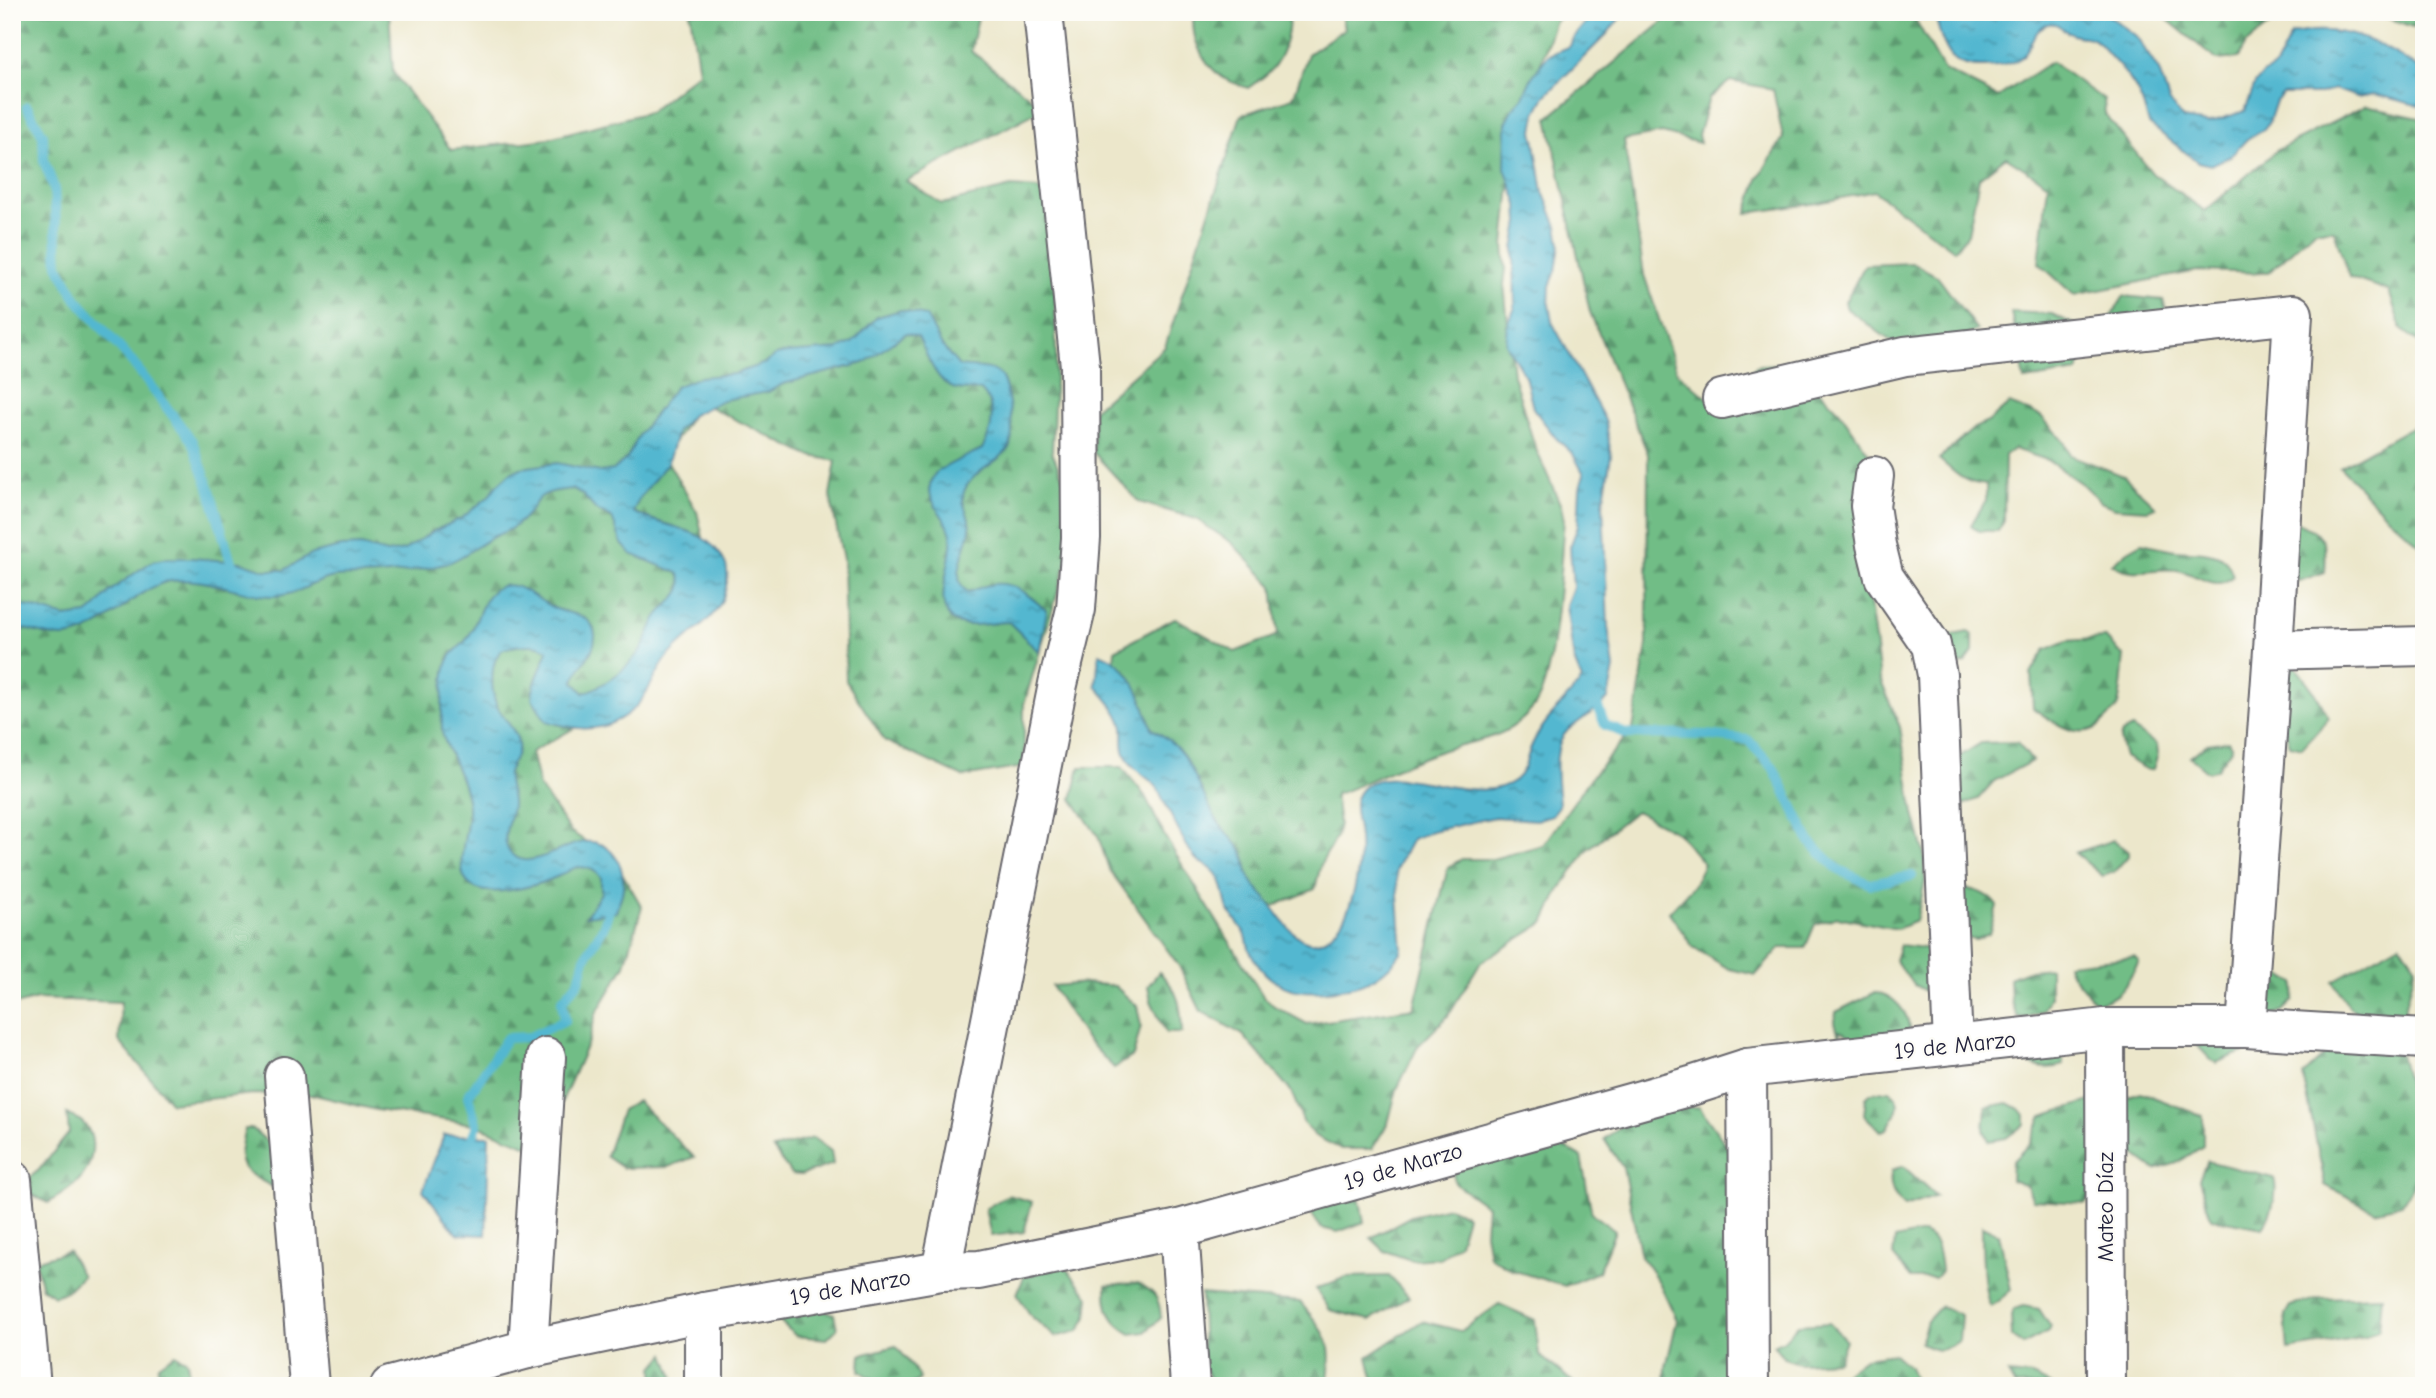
<svg xmlns="http://www.w3.org/2000/svg" width="2436" height="1398" font-family="'Comic Neue',sans-serif">
	<style>
		.forest { fill: url(#forest-firs); stroke: #4a7060; stroke-width: 2 }
		.water { fill: url(#water-ripples); stroke: #3a6c86; stroke-width: 2 }
		.lines { fill: none; stroke-linecap: round; stroke-linejoin: round }
		.stream { stroke: #52b7d0; stroke-width: 10 }
		.minor-casing { stroke: #69676d; stroke-width: 42 }
		.minor { stroke: #fff; stroke-width: 38 }
		.labels { text-anchor: middle; stroke-width: 5; stroke-linejoin: round; paint-order: stroke }
		.street-label { font-size: 23px; fill: #22223b; stroke: #fdfcf7 }
	</style>
	<defs>
		<pattern id="forest-firs" width="22" height="20" patternUnits="userSpaceOnUse" patternTransform="scale(1.75)"><rect width="22" height="20" fill="#71bd86"/><path d="M5 1l3.5 6h-7zM16 11l3.5 6h-7z" fill="#5c996f"/></pattern>
		<pattern id="water-ripples" width="26" height="14" patternUnits="userSpaceOnUse" patternTransform="scale(1.75)"><rect width="26" height="14" fill="#52b7d0"/><path d="M2 4q2-2 4 0t4 0M15 11q2-2 4 0t4 0" fill="none" stroke="#4494aa"/></pattern>
	</defs>
	<rect width="100%" height="100%" fill="#fdfcf7"/>
	<filter id="ink" filterUnits="userSpaceOnUse"><feTurbulence type="fractalNoise" baseFrequency=".0143" numOctaves="2"/><feDisplacementMap in="SourceGraphic" scale="14" xChannelSelector="R" yChannelSelector="G"/><feConvolveMatrix kernelMatrix="1 2 1 2 8 2 1 2 1" color-interpolation-filters="sRGB"/></filter>
	<filter id="wash" filterUnits="userSpaceOnUse"><feTurbulence type="fractalNoise" baseFrequency=".00686" numOctaves="4" result="noise"/><feDisplacementMap in="SourceGraphic" scale="28" xChannelSelector="R" yChannelSelector="G"/><feGaussianBlur stdDeviation="1.57" result="paint"/><feColorMatrix in="noise" values="0 0 0 0 0 0 0 0 0 0 0 0 0 0 0 0 0 1.4 0 .05"/><feComposite in="paint" operator="in"/></filter>
	<g filter="url(#wash)">
		<rect width="100%" height="100%" fill="#ece7cb"/>
		<g class="forest">
			<path d="M12 12H389L393 72 451 150 541 140 649 112 699 72 690 12H979L971 51 1044 108 906 181 942 204 1011 187 1038 189 1054 210 1056 361 1052 452 1072 500 1077 528 1024 704V767L963 777 885 741 846 681 843 559 830 495 836 461 807 455 700 402 665 457 697 512 703 537 655 670 582 724 531 752 539 786 570 831 615 861 642 907 625 965 596 1014 589 1040 540 1151 474 1124 376 1110 315 1095 253 1094 171 1103 119 1041 121 1002 37 999 12 1006Z"/>
			<path d="M1194 12H1287C1292 30 1283 57 1270 71 1264 77 1255 83 1248 88 1240 85 1229 82 1222 77 1201 62 1190 36 1194 12Z"/>
			<path d="M1341 12H1564L1554 23 1514 145 1504 246 1506 269 1504 284 1513 375 1535 447 1561 506 1564 520C1560 562 1557 679 1533 708 1504 743 1476 738 1438 752 1404 764 1369 781 1335 795L1339 824 1336 837 1321 864 1315 889 1274 906 1261 900 1219 823 1185 774 1155 742 1113 673 1115 650 1175 618 1235 652 1278 635 1273 586 1232 543 1196 519 1139 502 1094 453 1093 410 1165 347 1241 115 1293 98 1308 54 1344 29Z"/>
			<path d="M1675 12H1911L1944 70 1998 97 2051 62 2104 100 2105 114 2153 174 2205 211 2277 150 2365 106 2424 119V346L2401 329 2389 291 2349 277 2334 230H2314L2268 273 2197 271 2074 295 2039 263 2048 184 2006 157 1979 178 1968 234 1954 250 1874 191 1818 203 1747 213 1758 179 1783 138 1773 89 1730 81 1709 98 1698 135 1700 143 1662 133 1624 140 1644 275 1677 372 1711 401 1759 365 1793 364 1840 412 1881 471 1891 563 1869 595 1880 679 1900 727 1914 814 1924 852 1925 882 1916 921 1897 929 1838 917 1815 924 1805 948H1780L1756 975 1729 969 1693 947 1669 912 1693 886 1704 864 1678 833 1636 811 1588 849 1559 891 1544 923 1480 963 1447 1017 1418 1046 1397 1089 1388 1123 1372 1149H1341L1315 1136 1304 1124 1291 1091 1243 1035 1201 1011 1179 966 1109 869 1098 836 1072 799 1080 767H1122L1145 796 1165 837 1263 996 1274 1006 1307 1024 1414 1008 1448 867 1462 859H1493L1543 845 1593 775 1633 729 1647 645 1648 454 1590 312 1548 118Z"/>
			<path d="M2158 12H2286L2246 44 2238 58 2217 60Z"/>
			<path d="M2371 12H2424V31Z"/>
			<path d="M1913 263 1937 276 1977 330 1918 361 1847 309 1845 302 1865 265Z"/>
			<path d="M2124 296 2163 300 2176 345 2107 323Z"/>
			<path d="M2011 312 2052 314 2090 332 2078 372 2024 380Z"/>
			<path d="M2009 404 2041 416 2064 442 2070 455 2124 476 2156 507 2147 510 2115 508 2100 502 2086 487 2047 460 2014 449 2005 455 2004 521 1998 531H1979L1971 525 1986 500V485C1963 483 1956 474 1939 459L1974 428 1988 422Z"/>
			<path d="M2424 420V546H2421L2384 513 2340 467Z"/>
			<path d="M2294 521C2324 535 2327 539 2325 572L2299 581 2270 548Z"/>
			<path d="M2142 543C2154 546 2165 548 2176 550 2191 552 2208 550 2221 557 2229 562 2230 568 2233 576 2228 580 2225 583 2218 583 2206 583 2194 574 2181 571 2157 565 2134 579 2112 564L2128 551Z"/>
			<path d="M1968 632 1973 635V652L1965 663 1944 668 1938 638Z"/>
			<path d="M2105 638 2124 656C2122 672 2122 690 2118 705 2116 711 2109 716 2104 721 2083 745 2054 723 2033 708L2031 674 2045 650 2067 641Z"/>
			<path d="M2286 654 2316 694 2329 718 2302 748 2290 745 2279 712Z"/>
			<path d="M2132 728 2157 745 2158 754 2153 769 2148 770 2125 757 2120 739 2122 733Z"/>
			<path d="M2228 741 2232 748 2217 769 2208 772 2190 757 2207 744Z"/>
			<path d="M2017 742 2032 761 1994 781 1978 799 1950 810 1949 763 1981 743Z"/>
			<path d="M2114 840 2128 852V856L2114 872 2103 876 2075 853Z"/>
			<path d="M1966 889C1978 890 1990 896 1997 906L1989 934 1976 940 1963 938 1952 891Z"/>
			<path d="M2400 943 2416 966 2403 1017 2376 1022 2350 1008 2333 981Z"/>
			<path d="M1900 945 1930 949 1942 988 1925 991 1914 985 1895 960Z"/>
			<path d="M2134 957 2139 961C2130 979 2119 1003 2095 1002L2069 971 2067 964Z"/>
			<path d="M2269 967 2295 983 2294 1000 2283 1011 2262 1019Z"/>
			<path d="M2050 968V997L2043 1011 2025 1018 2018 1017 2011 1002 2010 978 2030 970Z"/>
			<path d="M1159 972C1180 991 1181 1007 1182 1033H1166L1151 1001 1148 986Z"/>
			<path d="M1085 983 1115 986 1137 1006 1141 1026 1133 1056 1114 1068 1085 1038 1052 986Z"/>
			<path d="M1874 993C1892 992 1911 1014 1909 1032L1857 1040 1839 1030 1840 1040 1835 1022 1836 1012Z"/>
			<path d="M2193 1005 2220 1012 2240 1028 2243 1052 2216 1063 2211 1060 2179 1026Z"/>
			<path d="M2383 1047 2400 1054 2420 1132V1173L2402 1204 2375 1211 2325 1185 2303 1075 2326 1054Z"/>
			<path d="M2060 1048 2064 1065C2044 1072 2030 1065 2012 1056Z"/>
			<path d="M1890 1090C1905 1104 1895 1114 1887 1129L1881 1131 1864 1115 1866 1097 1872 1093Z"/>
			<path d="M2140 1092 2203 1116V1146L2177 1163 2155 1170 2132 1153 2122 1098Z"/>
			<path d="M2097 1099 2113 1158 2086 1203 2033 1200 2027 1186 2011 1180 2012 1162 2030 1143 2042 1116Z"/>
			<path d="M637 1101 694 1157 668 1167 623 1168 606 1156 622 1110Z"/>
			<path d="M2008 1103 2021 1110 2025 1115V1124L2006 1138 1989 1141 1984 1130 1986 1107Z"/>
			<path d="M1699 1107 1736 1159 1741 1386H1665L1666 1367 1677 1320 1659 1282 1641 1256 1623 1168 1604 1139 1634 1116 1668 1108Z"/>
			<path d="M67 1114C71 1117 79 1119 82 1122 100 1138 92 1169 76 1183 68 1191 57 1197 48 1203L25 1191 20 1185 39 1170 69 1133Z"/>
			<path d="M245 1129H253L283 1156 284 1175 273 1187C239 1169 235 1167 245 1129Z"/>
			<path d="M813 1138 831 1151 833 1164 801 1175 791 1174 773 1149Z"/>
			<path d="M1561 1145 1581 1157 1592 1214 1615 1231 1598 1272 1565 1286 1512 1270 1489 1256 1485 1232 1487 1206 1455 1183 1451 1164 1529 1155Z"/>
			<path d="M2207 1161 2274 1178C2279 1196 2271 1212 2263 1228L2211 1218 2199 1179Z"/>
			<path d="M1903 1166 1936 1196 1904 1207C1893 1198 1888 1183 1892 1170Z"/>
			<path d="M1008 1195 1032 1202 1024 1232 991 1236 985 1209Z"/>
			<path d="M1359 1195 1364 1222 1338 1232 1321 1228 1306 1205Z"/>
			<path d="M1449 1207 1467 1216 1459 1243 1440 1258 1411 1260 1385 1251 1371 1238 1411 1216Z"/>
			<path d="M1982 1226 1999 1234 2011 1290 1991 1307C1982 1294 1982 1244 1982 1226Z"/>
			<path d="M1923 1233C1939 1240 1939 1254 1941 1271L1935 1278H1911L1893 1256 1895 1239Z"/>
			<path d="M68 1251 82 1276 68 1290 55 1296 42 1288 35 1261Z"/>
			<path d="M1064 1265 1089 1297 1087 1317 1079 1331 1055 1337 1031 1316 1017 1294 1024 1277Z"/>
			<path d="M1389 1276 1409 1297 1370 1320 1330 1310 1316 1289 1346 1277Z"/>
			<path d="M1138 1283C1155 1292 1160 1299 1161 1318L1145 1332 1131 1334C1110 1321 1105 1310 1106 1285Z"/>
			<path d="M1201 1294 1300 1302C1327 1335 1335 1341 1327 1385L1215 1386 1203 1366Z"/>
			<path d="M790 1296 834 1314 837 1329 827 1339 796 1336 773 1315Z"/>
			<path d="M2382 1296 2379 1329 2366 1337 2288 1350 2285 1314 2290 1306 2321 1298Z"/>
			<path d="M1499 1304 1535 1320 1539 1355 1572 1381 1576 1386H1380L1373 1377 1368 1357 1422 1321 1461 1331Z"/>
			<path d="M1941 1306 1961 1315 1959 1341C1940 1352 1940 1353 1920 1343L1927 1321Z"/>
			<path d="M2023 1306 2039 1309 2050 1326 2048 1332 2023 1345 2012 1336 2011 1315 2014 1309Z"/>
			<path d="M1829 1323 1846 1340 1838 1361 1799 1363 1786 1359 1774 1345 1784 1340 1798 1325Z"/>
			<path d="M896 1346 913 1367 920 1379C902 1396 877 1382 860 1371L861 1355Z"/>
			<path d="M175 1354 187 1361 191 1386H155L159 1365Z"/>
			<path d="M665 1354 677 1386H655L654 1367Z"/>
			<path d="M1894 1354 1909 1367 1916 1386H1816L1841 1376 1865 1358Z"/>
			<path d="M2008 1374 2032 1376 2053 1386H2015Z"/>
		</g>
		<g class="water">
			<path d="M1594 12H1625L1606 35 1545 96 1536 113 1533 131 1543 192 1557 226 1560 244 1556 271 1550 286 1549 305 1552 322 1606 422 1611 456 1603 504 1608 627 1614 668 1608 699C1596 711 1581 719 1568 730 1550 747 1558 784 1559 806L1552 815 1536 820 1495 817 1432 831 1412 839 1396 869 1402 951C1387 974 1367 985 1340 989 1301 996 1269 991 1250 951 1248 947 1248 941 1246 936 1242 926 1233 918 1228 909 1224 899 1224 887 1219 878 1212 865 1202 866 1195 858 1183 843 1166 805 1157 787 1146 775 1133 771 1126 756 1121 747 1124 738 1123 728 1120 712 1106 698 1096 686L1099 653C1132 664 1143 699 1152 729 1193 750 1196 787 1218 822 1226 834 1238 842 1244 855 1247 862 1246 869 1249 876 1253 886 1261 892 1268 901 1287 926 1308 964 1338 927 1354 908 1361 864 1359 840 1359 828 1354 815 1355 803 1356 796 1359 791 1365 786 1398 761 1479 809 1515 780 1526 771 1526 759 1531 747 1542 721 1565 702 1582 680L1574 661 1566 605 1573 587 1570 547 1578 526 1580 488 1584 474 1573 454 1556 438 1533 408 1525 376 1506 344 1508 325 1515 307 1514 249 1519 222 1518 205 1505 168 1506 123 1514 107 1523 97 1532 77 1548 55 1570 46 1573 38Z"/>
			<path d="M1934 12H1952L1958 21 1971 20 1977 12H2104L2136 36 2159 71 2169 101 2183 119 2208 123 2245 111 2255 84 2263 74 2275 67 2291 35C2341 21 2384 44 2424 72V107L2374 94 2357 97 2334 89 2321 94H2283L2276 101 2269 122 2263 130 2247 139 2231 156 2211 165 2198 162 2149 124C2140 91 2133 80 2109 55 2105 51 2100 43 2094 40 2088 35 2080 38 2073 35 2063 32 2058 19 2045 25 2032 32 2031 51 2019 59 2004 68 1965 72 1952 57 1942 45 1938 27 1934 12Z"/>
			<path d="M901 310 926 316 942 346 959 366C969 368 993 366 1000 375 1008 383 1016 438 1009 448 998 464 976 469 966 487 957 503 971 513 970 528 969 545 947 581 968 592 975 590 982 586 989 585 1015 579 1030 597 1047 611L1039 652 1009 622C994 622 968 629 955 622 929 606 955 560 951 535 948 516 919 498 934 475 938 468 972 454 982 449 993 431 997 406 981 390 972 389 961 391 953 388 935 381 926 352 918 337L906 333 864 363 783 384 768 392 723 400 692 415 677 431 668 462 639 499 633 512C663 528 707 526 724 561 728 567 728 579 726 587 720 621 686 633 667 658 649 682 647 704 618 720 595 734 570 728 546 721L532 698C533 680 543 667 548 650 539 644 529 644 517 646 512 647 506 647 502 650 489 661 491 693 497 706 503 720 521 733 518 749 517 757 510 765 508 773 506 784 513 794 512 805 511 818 502 834 507 847 509 855 520 861 528 860 545 859 562 847 579 843 607 836 625 861 623 887 623 895 618 904 616 912L586 916 601 893V878C596 870 588 867 579 867 571 868 566 873 559 876 539 885 479 904 465 879 455 860 470 829 468 806 465 781 451 759 443 736 440 725 443 685 445 672 449 648 460 652 470 634 479 619 481 597 497 588 517 577 537 601 554 608 570 615 593 613 595 635 596 654 578 665 574 682L584 693C607 684 625 671 640 651 648 641 650 627 657 617 666 603 691 591 678 573L631 554 622 544 612 518 596 510 583 495 573 489C525 493 545 503 515 526 508 531 499 534 491 538 476 546 462 559 445 564 420 571 388 575 361 576 351 577 340 575 330 578 302 586 293 600 259 595 229 590 202 577 171 581 134 587 105 635 64 637 47 637 29 628 12 627V604L32 607 65 617 87 614 95 608 109 592 139 570 153 561 168 558H192L241 562 265 570H284L312 554 341 547 361 546 387 553 404 550 434 531 462 518 488 497 497 485 510 473 521 468 557 463 600 472 613 470 627 458 639 435 676 386 700 377 734 374 765 363 776 355 786 353 838 349 852 343 877 317Z"/>
			<path d="M444 1135 489 1136 486 1235 457 1234 423 1190Z"/>
		</g>
		<g class="lines">
			<g class="stream">
				<path d="M27 107 43 135 44 161 54 188 58 265 76 298 133 363 192 441 209 487 234 572"/>
				<path d="M1594 697 1605 725 1626 734 1706 735 1748 740 1773 767 1810 842 1839 870 1870 884 1912 876"/>
				<path d="M473 1135 477 1126 468 1096 507 1038 530 1037 565 1020 562 1001 579 981 585 958 603 928 611 904"/>
			</g>
		</g>
	</g>
	<g filter="url(#ink)">
		<g class="lines">
			<g class="minor-casing">
				<g id="minor">
					<path d="M1722 399 1905 356 2293 314 2273 650 2246 1028"/>
					<path d="M1874 476 1870 506 1876 545 1884 577 1931 645 1937 675 1953 1045"/>
					<path d="M2273 650 2424 646"/>
					<path d="M2105 1028 2106 1386"/>
					<path d="M1747 1068 1749 1386"/>
					<path d="M284 1076 309 1386"/>
					<path d="M12 1180 31 1386"/>
					<path d="M1179 1229 1190 1386"/>
					<path d="M941 1271 1058 684 1076 609 1081 538 1080 366 1043 12"/>
					<path d="M528 1349 546 1057"/>
					<path d="M390 1386 528 1349 704 1312 941 1271 979 1270 1179 1229 1691 1086 1747 1068 2105 1028H2246L2424 1039"/>
					<path d="M704 1386V1312"/>
				</g>
			</g>
			<use href="#minor" class="minor"/>
		</g>
	</g>
	<g class="labels">
		<g class="street-label">
			<text transform="translate(1955 1045) rotate(-6)" y="8">19 de Marzo</text>
			<text transform="translate(1403 1166) rotate(-16)" y="8">19 de Marzo</text>
			<text transform="translate(2105 1207) rotate(-90)" y="8">Mateo Díaz</text>
			<text transform="translate(850 1287) rotate(-10)" y="8">19 de Marzo</text>
		</g>
	</g>
	<rect width="2436" height="1398" fill="none" stroke="#fdfcf7" stroke-width="42"/>
</svg>
